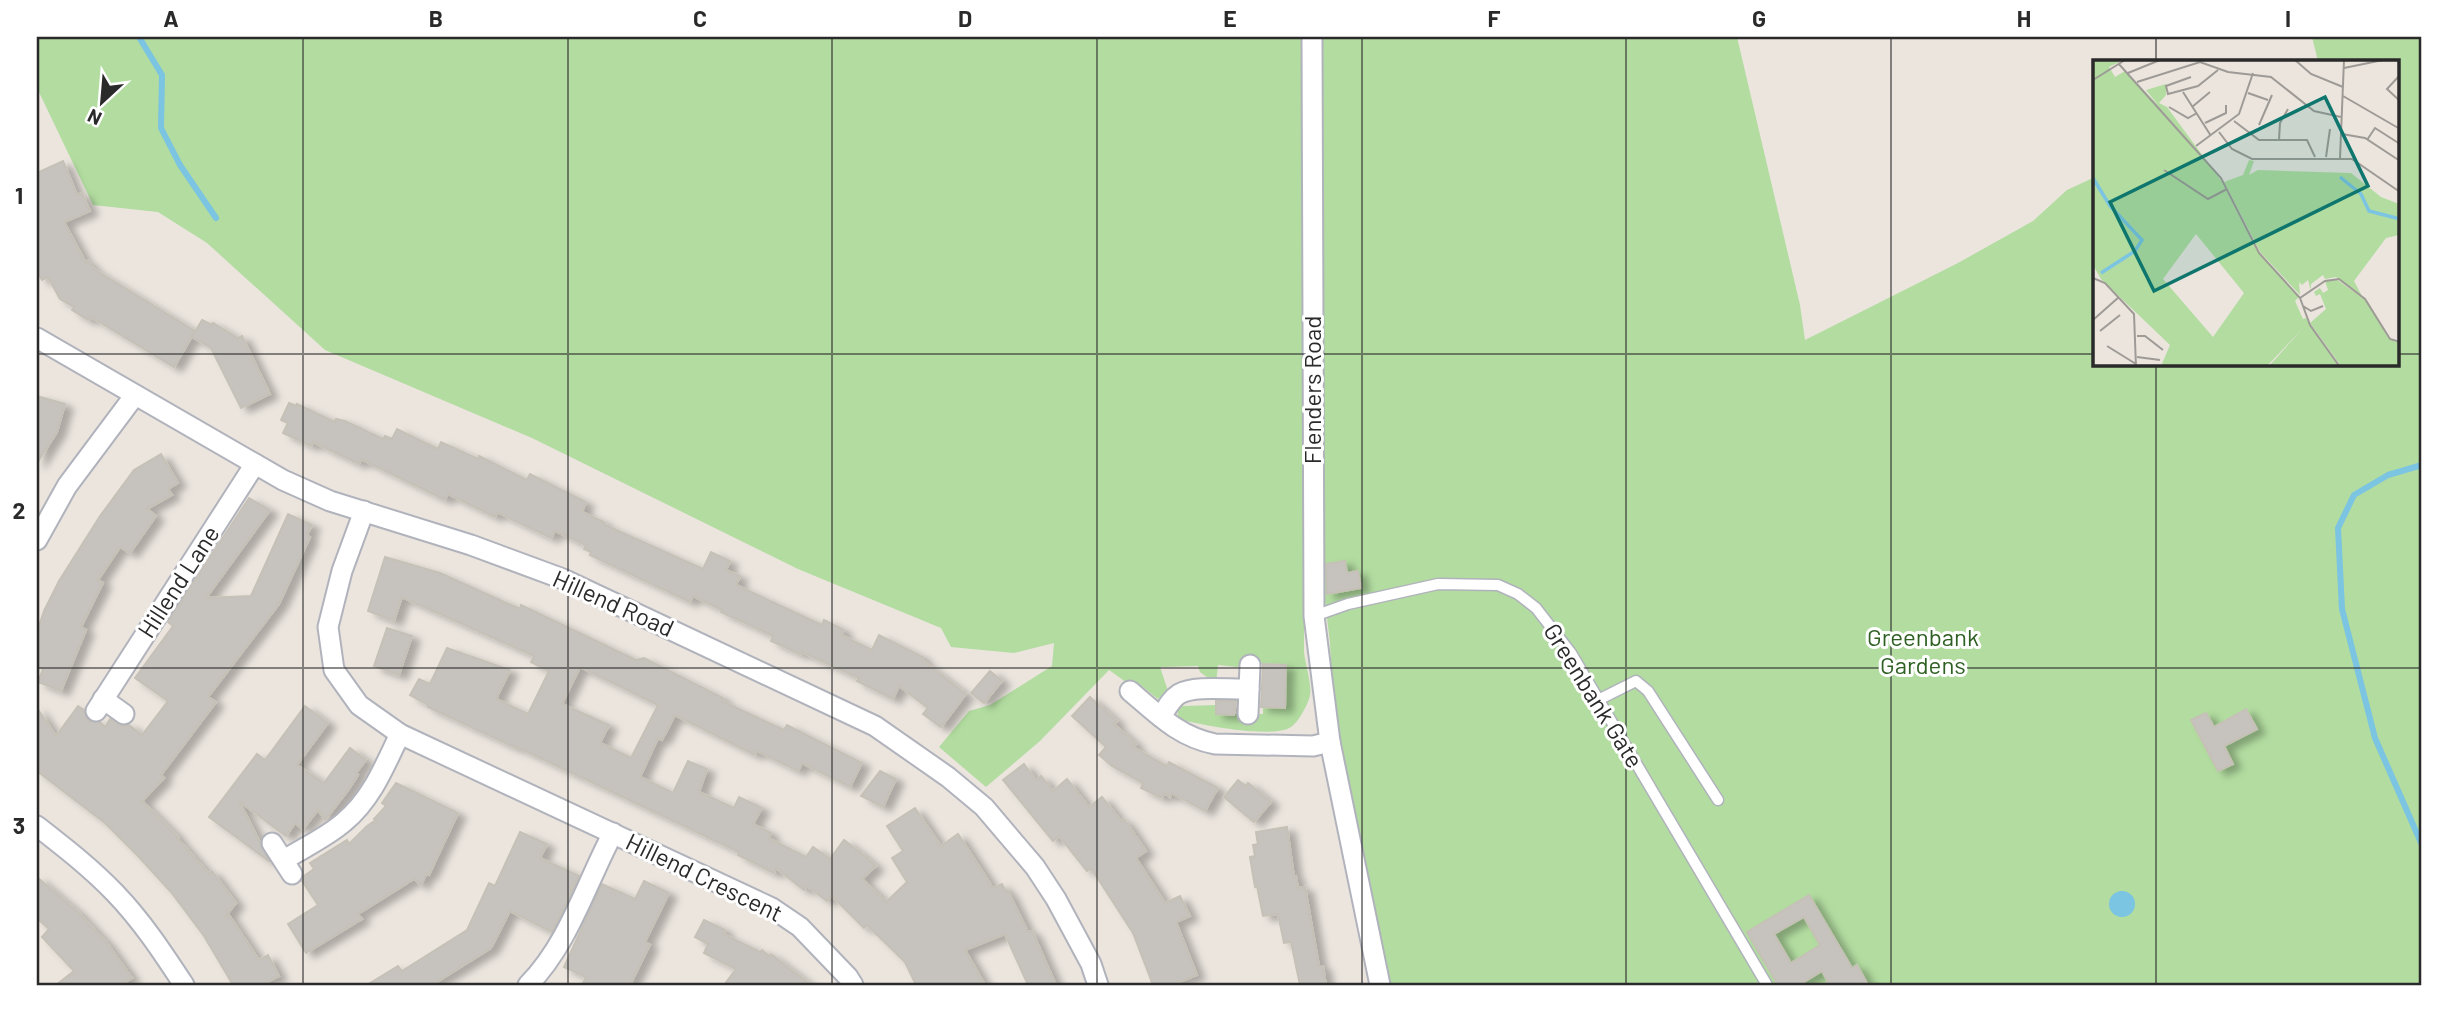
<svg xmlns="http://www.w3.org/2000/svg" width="2459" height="1022" font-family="Barlow,sans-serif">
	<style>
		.green { fill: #b2dca0 }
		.water { fill: #7bc4e2 }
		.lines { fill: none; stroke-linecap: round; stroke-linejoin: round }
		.stream { stroke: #7bc4e2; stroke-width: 6 }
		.building { fill: #c6c2bd; stroke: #c6c1b7; stroke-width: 2; fill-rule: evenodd; filter: url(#shadow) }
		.service-casing { stroke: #b1b3bc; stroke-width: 13 }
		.minor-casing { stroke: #b1b3bc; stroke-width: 23 }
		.service { stroke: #fff; stroke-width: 10 }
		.minor { stroke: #fff; stroke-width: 19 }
		.grid { fill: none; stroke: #2a2a2a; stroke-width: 2; stroke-opacity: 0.55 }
		.labels { text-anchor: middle; stroke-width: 6; stroke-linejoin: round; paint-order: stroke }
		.street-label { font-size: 24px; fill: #2a2a2a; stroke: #fff }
		.park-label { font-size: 24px; fill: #2d6022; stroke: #fff }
		.inset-river { fill: none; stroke: #7bc4e2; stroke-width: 3.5 }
		.inset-road { fill: none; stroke: #9e9a96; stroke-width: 2 }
		.view { fill: #0f766e; fill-opacity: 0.15; stroke: #0f766e; stroke-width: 3.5 }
		.inset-edge { fill: none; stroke: #2a2a2a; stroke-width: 3.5 }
		.neatline { fill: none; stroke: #2a2a2a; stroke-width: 2.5 }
		.grid-label { font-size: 23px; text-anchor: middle; font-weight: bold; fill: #2a2a2a }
	</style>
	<defs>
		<filter id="shadow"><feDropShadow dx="8" dy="4.5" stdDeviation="3.5" flood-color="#0004"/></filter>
	</defs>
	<rect width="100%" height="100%" fill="#ebe5de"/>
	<g class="green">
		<path d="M37 37H1304V652C1305 663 1312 685 1310 695 1309 703 1298 723 1291 727 1273 739 1200 725 1179 719L1177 711 1182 706 1216 705V714H1263V707L1285 708 1286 665 1248 663 1237 667 1218 665 1216 684 1200 672 1198 666 1160 667 1168 691 1158 699 1139 684 1130 685 1109 670 1040 741 986 787 939 747 969 711 990 705 1052 666 1054 643 1014 653 951 647 941 628 798 569 532 438 325 350 207 243 158 212 93 205 37 88Z"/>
		<path d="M1317 37H1737L1800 305 1805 340 1958 263 2033 221 2067 190 2095 177V364H2398V61H2318L2312 37H2422V985H1387L1333 707 1330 643 1317 535 1323 230 1315 59Z"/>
	</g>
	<circle class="water" cx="2122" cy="904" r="13"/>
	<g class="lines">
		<g class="stream">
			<path d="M139 37 162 75 161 128 180 165 216 218"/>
			<path d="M2422 465 2388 475 2354 495 2338 528 2342 609 2375 738 2422 845"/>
		</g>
	</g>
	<g class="building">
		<path d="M63 161 77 195 82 193 90 211 64 222 86 263 88 261 94 269 195 331 174 367 91 317 88 320 72 310 74 307 60 299 48 277 42 280 37 271V173Z"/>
		<path d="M202 320 212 325 213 323 238 338 242 336 270 394 241 408 211 348 192 337Z"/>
		<path d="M37 396 65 404 57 432 37 463Z"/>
		<path d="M289 403 297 406V404L335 422 336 419 345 421 383 439 385 436 392 439 397 429 438 449 441 442 478 459 479 456 527 480 530 474 586 502 582 512 604 522 603 524 703 569 711 552 730 561 726 570 740 576 736 585 822 625 824 620 844 630 841 635 872 650 879 635 923 657 922 660 966 694 941 727 923 714 928 708 899 686 893 699 857 681 859 678 802 652 800 654 771 641 773 636 721 612 722 610 693 596 690 602 590 555 591 552 584 549 586 545 555 531 551 538 497 512 495 517 448 494 445 500 361 459 359 464 313 442 311 446 283 433 288 423 281 420Z"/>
		<path d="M161 454 178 483 168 489 172 495 147 509 156 516 130 553 120 547 98 580 103 583 81 627 86 630 61 691 38 682 43 669 37 666V632L44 611 59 581 100 516 134 470Z"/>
		<path d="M249 498 270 510 206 598 251 596 288 514 312 525 307 535 310 537 279 604 208 697 216 702 161 775 164 778 142 801 178 837 177 838 209 874 212 871 236 903 225 917 229 915 259 960 268 955 279 976 261 985H233L204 936 171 892 139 857 105 823 37 771V708L56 736 78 706 84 710 86 717 90 722H100L105 727 110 719 122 726 129 725 142 735 168 701 135 678 173 626 168 622 178 606Z"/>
		<path d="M385 557 440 573 520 609 521 605 636 660 644 658 723 698 722 701 784 730 787 725 862 763 850 787 802 763 798 771 757 751 755 755 675 715 662 740 658 738 640 777 673 793 688 761 707 769 699 792 734 808 739 797 762 808 753 824 771 833 768 838 806 857 813 847 830 859 844 840 861 853 876 866 862 879 886 902 907 882 892 858 903 851 887 826 915 808 941 846 958 834 993 888 1002 884 1006 892 1008 891 1028 932 1032 931 1056 985H1028L1005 934 965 950 985 985H916L905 962 867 925 864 928 831 895 827 901 807 886 804 890 776 868 774 873 738 855 739 852 515 746 514 747 428 707V705L410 695 419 679 430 684 447 648 510 670 496 699 528 714 549 671 531 662 534 656 402 597 394 621 368 611ZM580 667 658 705 631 758 600 743 609 725 562 704Z"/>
		<path d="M1345 561 1347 573 1358 571 1361 588 1327 594 1326 564Z"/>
		<path d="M387 628 412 636 399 675 374 666Z"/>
		<path d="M1263 664 1286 665 1285 708 1261 707Z"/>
		<path d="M990 671 1002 681 984 703 971 693Z"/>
		<path d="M1090 697 1117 721 1114 724 1136 744 1133 747 1167 766 1169 762 1218 788 1205 811 1172 793 1170 797 1164 793 1162 798 1141 788 1143 783 1112 766 1099 755 1106 747 1072 716Z"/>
		<path d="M1216 701H1236L1234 715 1216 714Z"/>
		<path d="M305 706 328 723 297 765 324 783 350 748 366 760 356 773 358 775 349 789 325 820 318 810 303 829 295 823 286 836 239 801 270 862 209 817 257 754 265 760Z"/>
		<path d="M2246 709 2257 729 2224 746 2233 764 2218 771 2191 720 2206 713 2214 727Z"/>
		<path d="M1024 764 1036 780 1041 776 1053 791 1067 779 1089 807 1102 797 1122 822 1124 819 1146 851 1136 858 1165 903 1180 896 1190 916 1176 922 1197 975 1172 985H1153L1133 933 1091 868 1087 871 1059 836 1053 841 1003 780Z"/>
		<path d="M880 771 896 779 883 807 861 796Z"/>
		<path d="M1238 780 1246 786 1248 783 1271 802 1254 822 1224 797Z"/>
		<path d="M396 783 458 813 429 875 426 874 421 885 414 879 358 914 362 919 306 953 288 924 318 905 302 881 304 876 314 869 310 863 347 840 349 844 367 826 376 820 374 819 386 806 382 803Z"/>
		<path d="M1287 827 1294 877 1296 876 1298 888 1305 887 1319 966H1323L1326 985H1300L1291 942 1284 943 1278 914 1263 916 1257 886 1255 887 1250 857 1255 856 1253 845 1258 844 1256 832Z"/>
		<path d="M520 832 547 844 540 858 579 876 552 932 510 911 491 948 432 985H367L398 966 402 971 467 930 489 883 495 886Z"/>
		<path d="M37 877 77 911 106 942 132 978 121 985H56L74 971 42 937 49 929 37 918Z"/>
		<path d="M644 881 669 893 645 942 650 945 630 985H582L586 977 564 967 602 884 635 899Z"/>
		<path d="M1809 895 1852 968 1857 965 1868 985H1823L1828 982 1822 971 1799 985H1778L1747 932ZM1804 917 1820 945 1791 963 1774 934Z"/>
		<path d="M704 920 725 930 723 934 760 952 762 950 769 956 771 954 811 985H724L736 969 704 953 708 944 695 937Z"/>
	</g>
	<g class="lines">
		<g class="service-casing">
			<g id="service">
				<path d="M1314 616 1348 604 1438 584 1498 585 1518 594 1536 608 1571 653 1767 985"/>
				<path d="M1598 700 1636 681 1648 691 1718 800"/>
			</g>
		</g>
		<g class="minor-casing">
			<g id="minor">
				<path d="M1312 37 1314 616 1330 742 1380 985"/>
				<path d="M37 338 283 480 330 501 471 545 563 579 875 726 948 777 984 807 1035 867 1056 899 1091 964 1098 985"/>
				<path d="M364 511 342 571 328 627 334 670 359 705 400 734 772 908 800 927 848 977 853 985"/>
				<path d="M37 540 67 486 135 395"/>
				<path d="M1130 691C1157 714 1179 737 1215 744L1313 746 1330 742"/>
				<path d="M103 699 124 714"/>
				<path d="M96 711 255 464"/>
				<path d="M1248 714 1250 665"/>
				<path d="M1161 717C1166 709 1171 699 1179 694 1195 685 1230 690 1249 689"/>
				<path d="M37 826C64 847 91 868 115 893 142 921 163 953 184 985"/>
				<path d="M272 843 292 874"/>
				<path d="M284 860C303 848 327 837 344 822 372 799 385 765 400 734"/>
				<path d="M528 985C569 943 586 884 613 833"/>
			</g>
		</g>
		<use href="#service" class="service"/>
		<use href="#minor" class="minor"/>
	</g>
	<path class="grid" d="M303 37V985M568 37V985M832 37V985M1097 37V985M1362 37V985M1626 37V985M1891 37V985M2156 37V61M37 354H2095M2398 354H2422M2156 364V985M37 668H2422"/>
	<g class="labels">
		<g class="street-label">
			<text transform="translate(1313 390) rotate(-90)" y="8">Flenders Road</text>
			<text transform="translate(179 582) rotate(-57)" y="8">Hillend Lane</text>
			<text transform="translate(613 604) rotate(24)" y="8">Hillend Road</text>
			<text transform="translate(1593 696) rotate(58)" y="8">Greenbank Gate</text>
			<text transform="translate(704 878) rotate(26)" y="8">Hillend Crescent</text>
		</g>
		<g class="park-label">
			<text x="1923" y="646">Greenbank<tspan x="1923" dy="28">Gardens</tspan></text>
		</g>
	</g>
	<g transform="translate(2093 60)">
		<rect width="306" height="306" fill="#ebe5de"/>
		<path d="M0 0H30L16 7 22 17 32 11 66 46 53 30 73 24V35L66 43 74 47 129 122 163 189 206 237 202 241 210 259 213 258 246 306H176L212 266 174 306H68L77 285 8 219 0 205ZM103 174 151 233 120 277 70 219ZM156 100 161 101 156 115 165 110 258 113 288 137 306 144V175L293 178 261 221 269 236 243 217 232 219 230 215 218 224V231L215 220 209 225 206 222 207 235 167 192 131 122 150 115ZM243 219 275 242 296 279 306 283V306H248L217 263 233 249 227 234 223 236 221 232 227 228 230 233 235 230 232 221Z" fill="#b2dca0" fill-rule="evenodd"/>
		<path class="inset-river" d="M247 117 268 134 276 151 307 159M0 118 17 146 49 180 42 191 8 213"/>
		<path class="inset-road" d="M202 0 218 14 250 27M25 3 128 118 166 193 207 238 217 265 247 307M251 8 290 0M35 13 67 0M307 15 294 29 307 41M98 17 73 26 75 34 105 26 125 10M0 20 32 0M44 22 107 2 135 12 178 17 221 51 248 57M90 32 118 76M155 33 175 40M250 36 307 69M76 47 95 58 104 53M99 47 117 32M141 61 166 80H214L222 97M112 63 133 53V45M166 65 179 35M126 72 139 89 159 99H259L307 132M249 74 272 78 307 101M186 80 187 63 195 49M274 80 282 68 307 84M103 86 146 54 160 13M233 97 237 69M247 98 251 0M71 110 115 139 134 129M0 218 12 223 41 254 43 307M207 238 232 221 246 219 272 239 297 279 307 282M210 246 218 251 230 246M0 260 26 237M7 271 27 255M44 276H52L70 290M14 286 43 304M44 297 67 300"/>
		<path class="view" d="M232 37 275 126 61 231 17 142Z"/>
		<rect width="306" height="306" class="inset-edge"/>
	</g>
	<rect width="2459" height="1022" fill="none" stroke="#ffffff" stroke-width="77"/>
	<g transform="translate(102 102) rotate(206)" stroke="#ffffff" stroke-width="5" paint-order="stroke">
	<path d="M0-5L12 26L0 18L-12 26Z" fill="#2a2a2a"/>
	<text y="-10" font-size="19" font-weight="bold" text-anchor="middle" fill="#2a2a2a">N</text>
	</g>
	<rect x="38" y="38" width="2382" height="946" class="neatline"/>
	<g class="grid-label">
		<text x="171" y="27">A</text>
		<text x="436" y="27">B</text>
		<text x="700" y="27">C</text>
		<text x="965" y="27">D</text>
		<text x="1230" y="27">E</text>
		<text x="1494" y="27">F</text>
		<text x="1759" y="27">G</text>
		<text x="2024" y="27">H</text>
		<text x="2288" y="27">I</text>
		<text x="19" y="204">1</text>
		<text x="19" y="519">2</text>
		<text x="19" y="834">3</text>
	</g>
</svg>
